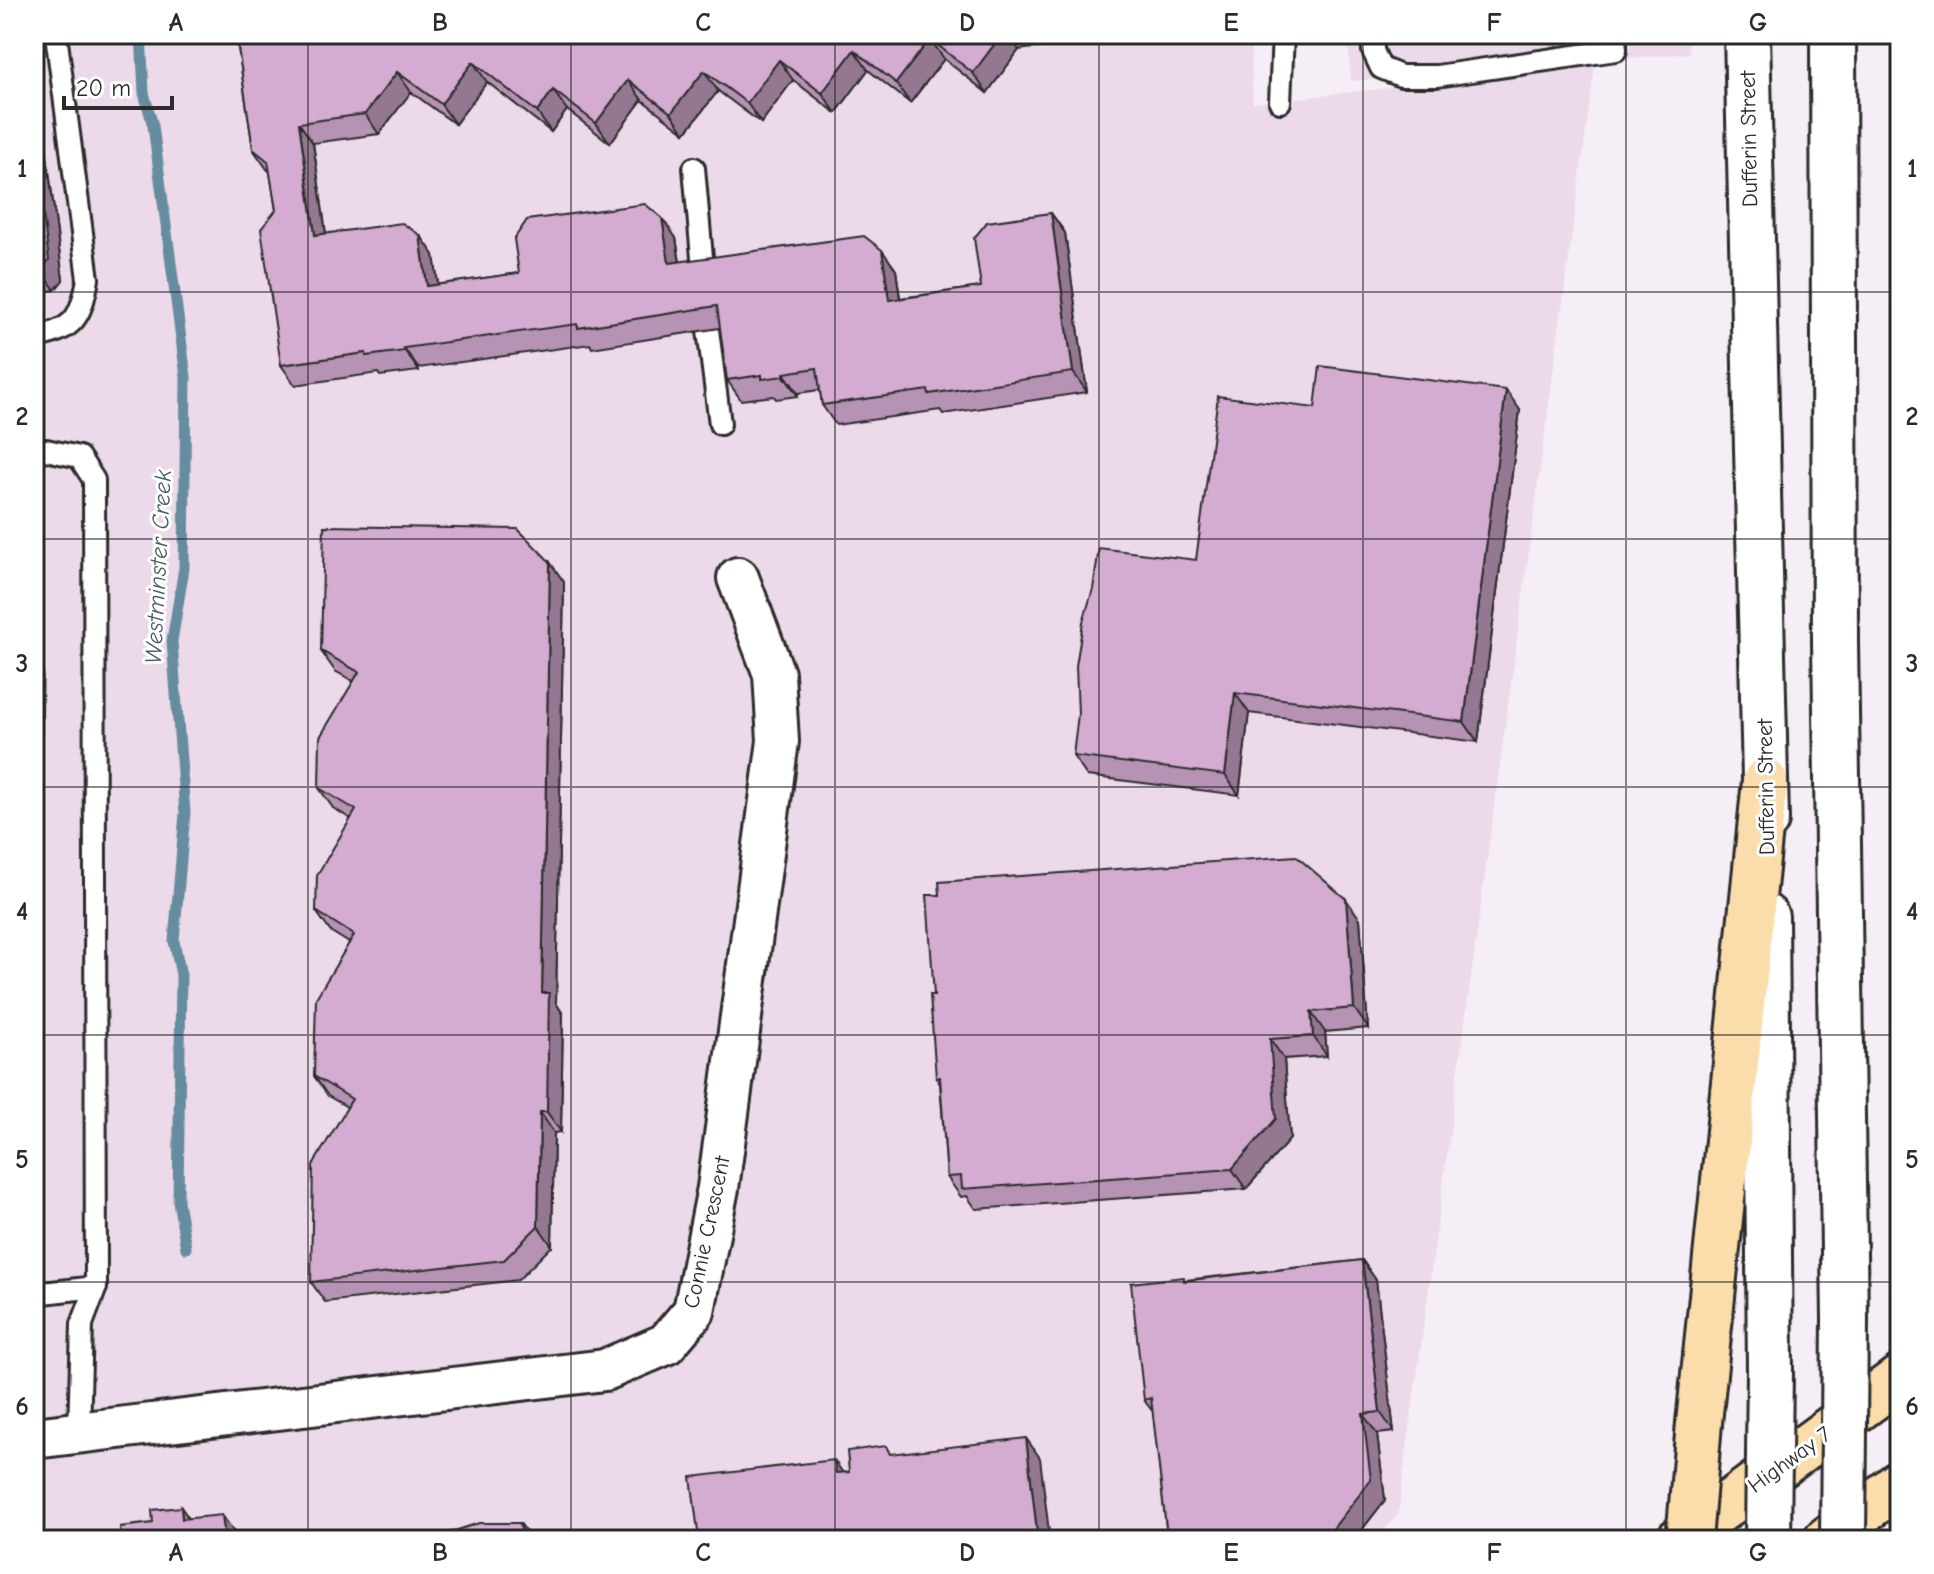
<svg xmlns="http://www.w3.org/2000/svg" width="1934" height="1574" font-family="'Comic Neue',sans-serif">
	<style>
		.built { fill: #ecdaeb }
		.lines { fill: none; stroke-linecap: round; stroke-linejoin: round }
		.stream { stroke: #658d9f; stroke-width: 11 }
		.lane-casing { stroke: #2b2b2b; stroke-width: 26 }
		.street-casing { stroke: #2b2b2b; stroke-width: 46 }
		.secondary-casing { stroke: #2b2b2b; stroke-width: 50 }
		.primary-casing { stroke: #2b2b2b; stroke-width: 50 }
		.highway-casing { stroke: #2b2b2b; stroke-width: 50 }
		.lane { stroke: #fff; stroke-width: 20 }
		.street { stroke: #fff; stroke-width: 40 }
		.secondary { stroke: #fff; stroke-width: 44 }
		.primary { stroke: #faddab; stroke-width: 44 }
		.highway { stroke: #faddab; stroke-width: 44 }
		.secondary-bridge-casing { stroke: #2b2b2b; stroke-width: 50; stroke-linecap: butt }
		.highway-bridge-casing { stroke: #2b2b2b; stroke-width: 50; stroke-linecap: butt }
		.secondary-bridge { stroke: #fff; stroke-width: 44 }
		.highway-bridge { stroke: #faddab; stroke-width: 44 }
		.wall { fill: #b693b4; stroke: #2b2b2b; stroke-width: 2 }
		.shaded-wall { fill: #947892; stroke: #2b2b2b; stroke-width: 2 }
		.building { fill: #d4abd1; stroke: #2b2b2b; stroke-width: 2 }
		.grid { fill: none; stroke: #2b2b2b; stroke-width: 2; stroke-opacity: 0.55 }
		.labels { text-anchor: middle; stroke-width: 6; stroke-linejoin: round; paint-order: stroke }
		.street-label { font-size: 22px; fill: #2b2b2b; stroke: #fff }
		.water-label { font-size: 24px; font-style: italic; fill: #485c65; stroke: #fff }
		.neatline { fill: none; stroke: #2b2b2b; stroke-width: 3 }
		.grid-label { font-size: 26px; text-anchor: middle; font-weight: bold; fill: #2b2b2b }
	</style>
	<rect width="100%" height="100%" fill="#f6eef6"/>
	<filter id="ink" filterUnits="userSpaceOnUse"><feTurbulence type="fractalNoise" baseFrequency=".0125" numOctaves="2"/><feDisplacementMap in="SourceGraphic" scale="16" xChannelSelector="R" yChannelSelector="G"/><feConvolveMatrix kernelMatrix="1 2 1 2 8 2 1 2 1" color-interpolation-filters="sRGB"/></filter>
	<g filter="url(#ink)">
		<g class="built">
			<path d="M34 34H1250L1253 103 1595 65 1398 1515 1375 1540H34Z"/>
			<path d="M1347 34H1688L1689 53 1351 81Z"/>
		</g>
		<g class="lines">
			<path class="stream" d="M141 34 144 93 153 126 186 377 184 568 172 641 185 813 174 941 181 975 178 1201 186 1248"/>
			<g class="lane-casing">
				<g id="lane">
					<path d="M1373 34V51L1381 68 1401 76H1437L1616 50 1615 34"/>
					<path d="M1280 102 1283 34"/>
					<path d="M694 168 704 280"/>
					<path d="M708 330 720 424"/>
					<path d="M34 337C74 331 81 317 88 279L56 34"/>
					<path d="M34 451 46 450 79 457 94 480 96 1287 82 1324 79 1432"/>
					<path d="M34 1294 96 1287"/>
				</g>
			</g>
			<g class="street-casing">
				<path id="street" d="M34 1438 605 1370 666 1344 694 1311 718 1188 778 741 774 674 738 578"/>
			</g>
			<g class="secondary-casing">
				<g id="secondary">
					<path d="M1747 34 1766 820"/>
					<path d="M1833 34 1835 642 1845 1319"/>
					<path d="M1766 917 1770 1370"/>
				</g>
			</g>
			<g class="primary-casing">
				<g id="primary">
					<path d="M1679 1540 1900 1378"/>
					<path d="M1826 1540 1900 1483"/>
				</g>
			</g>
			<g class="highway-casing">
				<path id="highway" d="M1699 1423 1765 781"/>
			</g>
			<use href="#lane" class="lane"/>
			<use href="#street" class="street"/>
			<use href="#secondary" class="secondary"/>
			<use href="#primary" class="primary"/>
			<use href="#highway" class="highway"/>
			<g class="secondary-bridge-casing">
				<g id="secondary-bridge">
					<path d="M1768 1540 1770 1370"/>
					<path d="M1843 1540 1845 1319"/>
				</g>
			</g>
			<g class="highway-bridge-casing">
				<path id="highway-bridge" d="M1689 1540 1699 1423"/>
			</g>
			<use href="#secondary-bridge" class="secondary-bridge"/>
			<use href="#highway-bridge" class="highway-bridge"/>
		</g>
		<g class="wall">
			<path d="M236 34H1133L1019 50 987 93 944 59 910 103 868 70 836 113 793 80 761 123 718 91 685 133 642 100 610 143 567 110 551 132 487 82 455 124 411 92 379 134 313 143 326 234 420 235 434 255 438 285 519 273 676 238 680 262 896 270 900 298 981 287 1051 213 1065 233 1087 392 943 414 940 410 836 425 822 405 820 390 798 393V396L776 399 774 396 741 400 727 380 720 328 592 348 590 344 418 368 419 371 380 376 378 373 295 385 281 365 276 210 270 172 267 169 253 149Z"/>
			<path d="M34 55 63 280 55 290 34 293Z"/>
			<path d="M1315 408 1520 410 1478 742 1249 713 1239 795 1087 776 1073 756 1196 560Z"/>
			<path d="M564 582 556 1003 563 1014 561 1132 554 1133 552 1246 518 1280 325 1302 311 1282 347 1107 328 1096 314 1076 349 943 330 931 316 911 351 819 333 808 319 788 353 681 335 671 321 651Z"/>
			<path d="M1360 919 1368 1028 1325 1032 1327 1056 1284 1059 1290 1139 1246 1189 976 1209 967 1196 961 1197 947 1177 940 1084 936 1078Z"/>
			<path d="M1362 1260 1376 1280 1394 1432 1377 1434 1385 1500 1354 1540H1170L1167 1536 1153 1412 1144 1400 1186 1280Z"/>
		</g>
		<g class="shaded-wall">
			<path d="M1002 34H1008L1019 50 987 93 973 73Z"/>
			<path d="M930 39 944 59 910 103 896 83Z"/>
			<path d="M854 50 868 70 836 113 822 93Z"/>
			<path d="M34 55 63 280 55 290 41 270 34 145Z"/>
			<path d="M779 60 793 80 761 123 747 103Z"/>
			<path d="M473 62 487 82 455 124 441 104Z"/>
			<path d="M704 71 718 91 685 133 671 113Z"/>
			<path d="M397 72 411 92 379 134 365 114Z"/>
			<path d="M628 80 642 100 610 143 596 123Z"/>
			<path d="M553 90 567 110 551 132 537 112Z"/>
			<path d="M299 123 313 143 329 255 315 235Z"/>
			<path d="M1051 213 1065 233 1087 392 1073 372Z"/>
			<path d="M662 218 676 238 683 283 669 263Z"/>
			<path d="M420 235 434 255 441 306 427 286Z"/>
			<path d="M882 250 896 270 903 320 889 300Z"/>
			<path d="M404 348 418 368 419 371 405 351Z"/>
			<path d="M784 373 798 393V396L784 376Z"/>
			<path d="M1506 390 1520 410 1478 742 1464 722Z"/>
			<path d="M550 562 564 582 556 1003 563 1014 561 1132 547 1112 542 993Z"/>
			<path d="M34 628 43 641 35 1230 34 1228Z"/>
			<path d="M1235 693 1249 713 1239 795 1225 775Z"/>
			<path d="M1346 899 1360 919 1368 1028 1354 1008Z"/>
			<path d="M1311 1012 1325 1032 1327 1056 1313 1036Z"/>
			<path d="M1270 1039 1284 1059 1290 1139 1246 1189 1232 1169Z"/>
			<path d="M540 1112 554 1133 552 1246 538 1226Z"/>
			<path d="M1362 1260 1376 1280 1394 1432 1380 1412Z"/>
			<path d="M1363 1414 1377 1434 1385 1500 1354 1540H1324Z"/>
			<path d="M1026 1438 1040 1458 1050 1540H1038Z"/>
			<path d="M834 1460 848 1480 836 1473Z"/>
			<path d="M181 1507 195 1527 182 1519Z"/>
			<path d="M222 1515 236 1535V1540H225Z"/>
			<path d="M520 1523 532 1540H522Z"/>
		</g>
		<g class="building">
			<path d="M236 34H1002L973 73 930 39 896 83 854 50 822 93 779 60 747 103 704 71 671 113 628 80 596 123 553 90 537 112 473 62 441 104 397 72 365 114 299 123 315 235 402 223 420 235 427 286 519 273 514 239 527 220 645 204 662 218 669 263 864 236 882 250 889 300 981 287 974 238 987 222 1051 213 1073 372 929 394 928 390 822 405 817 368 784 373V376L762 379V375L727 380 717 306 578 328 577 324 404 348 405 351 366 356V353L281 365 261 229 276 210 268 161 253 149Z"/>
			<path d="M34 145 49 260 41 270 34 271Z"/>
			<path d="M1320 366 1506 390 1464 722 1235 693 1225 775 1073 756 1078 714 1076 666 1083 622 1093 589 1099 548 1196 560 1218 396 1315 408Z"/>
			<path d="M324 526 518 529 550 562 542 993H549L547 1112H540L538 1226 504 1260 311 1282 313 1165 352 1099 314 1076 316 998 354 935 316 911 317 875 356 810 319 788 320 737 359 672 321 651Z"/>
			<path d="M1296 856 1346 899 1354 1008 1311 1012 1313 1036 1270 1039 1276 1119 1232 1169 962 1189 961 1176 947 1177 940 1077 936 1078 930 995H934L927 895H940L939 882Z"/>
			<path d="M1362 1260 1380 1412 1363 1414 1371 1480 1324 1540H1172L1167 1536 1151 1398 1144 1400 1131 1283 1184 1277V1281Z"/>
			<path d="M1026 1438 1038 1540H699L691 1477 834 1460 836 1473 849 1472 847 1451 886 1446 890 1454Z"/>
			<path d="M181 1507 182 1519 222 1515 225 1540H121L120 1527 153 1523 152 1510Z"/>
			<path d="M479 1523H520L522 1540H448V1533Z"/>
		</g>
	</g>
	<path class="grid" d="M308 34V1540M571 34V1540M835 34V1540M1099 34V1540M1363 34V1540M1626 34V1540M34 292H1900M34 539H1900M34 787H1900M34 1035H1900M34 1282H1900"/>
	<g class="labels">
		<g class="street-label">
			<text transform="translate(1748 139) rotate(-91)" y="8">Dufferin Street</text>
			<text transform="translate(1765 787) rotate(-91)" y="8">Dufferin Street</text>
			<text transform="translate(706 1232) rotate(-78)" y="8">Connie Crescent</text>
			<text transform="translate(1789 1459) rotate(-36)" y="8">Highway 7</text>
		</g>
		<g class="water-label">
			<text transform="translate(158 567) rotate(-87)" y="8">Westminster Creek</text>
		</g>
	</g>
	<rect width="1934" height="1574" fill="none" stroke="#fff" stroke-width="88"/>
	<path d="M64 96v12h108v-12" fill="none" stroke="#2b2b2b" stroke-width="4"/>
	<text x="76" y="96" font-size="24" fill="#2b2b2b" stroke="#ffffff" stroke-width="6" paint-order="stroke">20 m</text>
	<rect x="44" y="44" width="1846" height="1486" class="neatline"/>
	<g class="grid-label">
		<text x="176" y="31">A</text>
		<text x="440" y="31">B</text>
		<text x="703" y="31">C</text>
		<text x="967" y="31">D</text>
		<text x="1231" y="31">E</text>
		<text x="1494" y="31">F</text>
		<text x="1758" y="31">G</text>
		<text x="22" y="177">1</text>
		<text x="1912" y="177">1</text>
		<text x="22" y="425">2</text>
		<text x="1912" y="425">2</text>
		<text x="22" y="672">3</text>
		<text x="1912" y="672">3</text>
		<text x="22" y="920">4</text>
		<text x="1912" y="920">4</text>
		<text x="22" y="1168">5</text>
		<text x="1912" y="1168">5</text>
		<text x="22" y="1415">6</text>
		<text x="1912" y="1415">6</text>
		<text x="176" y="1561">A</text>
		<text x="440" y="1561">B</text>
		<text x="703" y="1561">C</text>
		<text x="967" y="1561">D</text>
		<text x="1231" y="1561">E</text>
		<text x="1494" y="1561">F</text>
		<text x="1758" y="1561">G</text>
	</g>
</svg>
